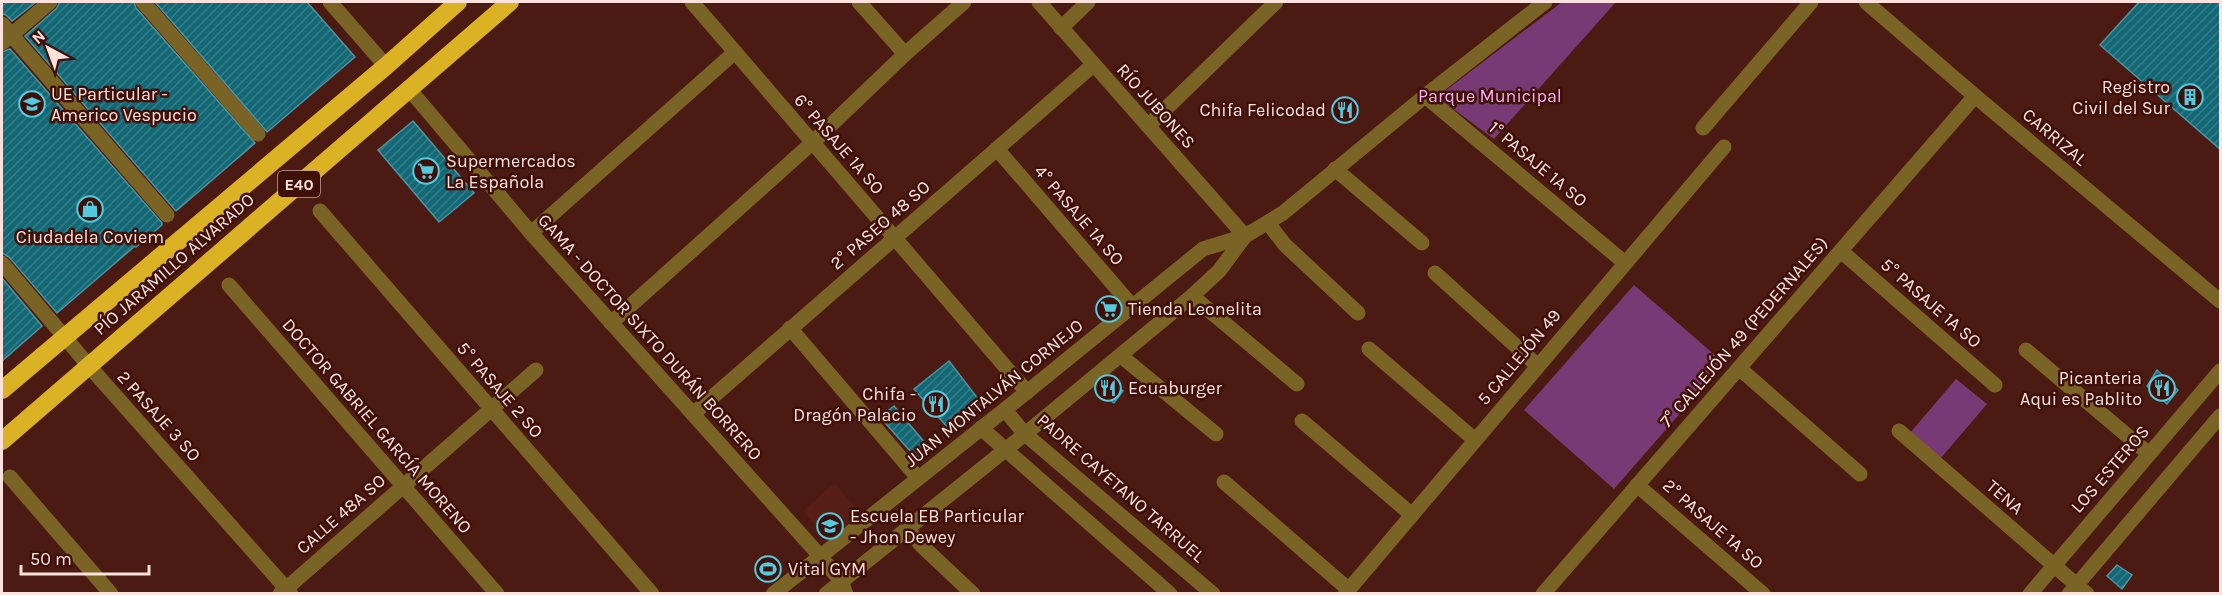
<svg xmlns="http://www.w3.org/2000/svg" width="2222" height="595" font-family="Karla,sans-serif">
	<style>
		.built { fill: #561e16 }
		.green { fill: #793974 }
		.building { fill: url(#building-hatch); stroke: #4c94a1; stroke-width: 1.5 }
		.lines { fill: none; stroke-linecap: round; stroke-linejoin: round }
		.minor { stroke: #796425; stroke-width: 15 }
		.highway { stroke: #dbb224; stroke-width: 18 }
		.labels { text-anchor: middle; stroke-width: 5; stroke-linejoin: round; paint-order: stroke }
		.shield { fill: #3f100a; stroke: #c3a29d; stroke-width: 1.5 }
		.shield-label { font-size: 16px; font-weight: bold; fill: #fce1dc }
		.poi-label { font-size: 18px; fill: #fce1dc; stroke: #3f100a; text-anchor: start }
		.park-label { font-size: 18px; fill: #faacf1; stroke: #3f100a }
		.street-label { font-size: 18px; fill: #fce1dc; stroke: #3f100a }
	</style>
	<defs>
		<pattern id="building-hatch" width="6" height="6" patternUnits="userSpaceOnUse" patternTransform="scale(1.5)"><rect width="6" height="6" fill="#136875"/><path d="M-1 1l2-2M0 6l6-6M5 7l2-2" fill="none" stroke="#367d88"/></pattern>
	</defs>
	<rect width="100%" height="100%" fill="#4a1a13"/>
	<path class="built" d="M834 483 860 512 828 540 803 511Z"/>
	<g class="green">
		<path d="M1562 2H1616L1494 139 1437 97Z"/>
		<path d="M1634 285 1724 363 1614 489 1524 410Z"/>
		<path d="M1956 379 1987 404 1940 459 1910 433Z"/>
	</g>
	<g class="building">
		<path d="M2 2H36L12 21 6 15 2 14Z"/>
		<path d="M60 2H134L136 8 255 143 176 211 25 36 56 9Z"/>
		<path d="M155 2H307L355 57 267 132Z"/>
		<path d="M2139 2H2220V149L2100 45Z"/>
		<path d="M10 49 162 223V225L136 247 135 246 57 313 9 257 2 253V52Z"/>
		<path d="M413 121 474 193 439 222 378 150Z"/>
		<path d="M2 278 42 326 2 361Z"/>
		<path d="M949 361 982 404 967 416 965 414 948 428 914 389Z"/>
		<path d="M2157 370 2178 390 2167 404 2147 386Z"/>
		<path d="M1108 379 1123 391 1114 403 1099 391Z"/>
		<path d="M894 406 931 450 918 460 880 417Z"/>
		<path d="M2117 565 2132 575 2122 589 2107 576Z"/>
	</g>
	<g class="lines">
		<g class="minor">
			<path d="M143 2 258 134"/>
			<path d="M330 2 386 66"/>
			<path d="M692 2 1027 392"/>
			<path d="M859 2 905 54"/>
			<path d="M1039 2 1245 236"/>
			<path d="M1866 2 1975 96 2220 301"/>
			<path d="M2 24 167 215"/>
			<path d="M1061 28 1088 2"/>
			<path d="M2 43 50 2"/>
			<path d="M409 89 531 233 820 556 841 581 846 594"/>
			<path d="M1425 96 1625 263"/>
			<path d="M1148 126 1276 2"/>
			<path d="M1703 128 1811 2"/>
			<path d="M997 149 1132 306"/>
			<path d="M1335 169 1422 243"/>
			<path d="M320 211 652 594"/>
			<path d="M1268 223 1285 245 1358 313"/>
			<path d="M531 233 735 52"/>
			<path d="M1841 251 1995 385"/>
			<path d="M2 263 89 366 291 594"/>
			<path d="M1435 273 1538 366"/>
			<path d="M229 285 497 594"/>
			<path d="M1192 296 1297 384"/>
			<path d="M611 323 812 143 905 54 964 2"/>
			<path d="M790 328 918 478"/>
			<path d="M1369 349 1475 440"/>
			<path d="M2026 350 2149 454"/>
			<path d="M1121 356 1216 434"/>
			<path d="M1739 368 1860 474"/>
			<path d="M1005 410 1025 434 1213 594"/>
			<path d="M693 414 1093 65"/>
			<path d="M1302 421 1412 515"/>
			<path d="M981 428 1170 594"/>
			<path d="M1899 431 2087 594"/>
			<path d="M10 477 111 594"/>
			<path d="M1224 482 1348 589"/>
			<path d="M1637 485 1763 594"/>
			<path d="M907 528 921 545 973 594"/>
			<path d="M280 594 536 370"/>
			<path d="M773 594 1027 392 1203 249 1245 236 1283 213 1425 96 1545 2"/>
			<path d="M826 594 1025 434 1192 296 1219 271 1245 236"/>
			<path d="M1345 594 1724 147"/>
			<path d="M1543 594 1975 96"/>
			<path d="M2030 594 2220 371"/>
			<path d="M2069 594 2220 416"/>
		</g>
		<g class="highway">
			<path d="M2 390 386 66 458 2"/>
			<path d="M2 441 510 2"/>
		</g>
	</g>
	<defs>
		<g id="building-ring" transform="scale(1.35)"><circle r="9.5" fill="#3f100a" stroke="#54cade" stroke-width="1.5"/><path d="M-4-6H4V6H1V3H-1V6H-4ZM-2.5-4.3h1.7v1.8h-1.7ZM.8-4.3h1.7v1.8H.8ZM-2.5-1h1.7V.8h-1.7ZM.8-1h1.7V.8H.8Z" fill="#54cade"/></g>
		<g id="school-ring" transform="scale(1.35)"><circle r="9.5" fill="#3f100a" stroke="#54cade" stroke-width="1.5"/><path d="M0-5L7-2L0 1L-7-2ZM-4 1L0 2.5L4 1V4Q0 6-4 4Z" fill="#54cade"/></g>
		<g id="restaurant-ring" transform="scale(1.35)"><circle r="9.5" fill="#3f100a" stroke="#54cade" stroke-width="1.5"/><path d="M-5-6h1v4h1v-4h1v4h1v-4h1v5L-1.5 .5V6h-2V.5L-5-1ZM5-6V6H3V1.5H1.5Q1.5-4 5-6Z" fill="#54cade"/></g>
		<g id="supermarket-ring" transform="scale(1.35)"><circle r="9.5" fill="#3f100a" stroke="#54cade" stroke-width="1.5"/><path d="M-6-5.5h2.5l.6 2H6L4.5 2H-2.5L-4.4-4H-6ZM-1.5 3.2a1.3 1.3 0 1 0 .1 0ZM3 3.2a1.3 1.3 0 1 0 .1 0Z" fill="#54cade"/></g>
		<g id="shop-ring" transform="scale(1.35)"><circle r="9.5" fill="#3f100a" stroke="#54cade" stroke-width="1.5"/><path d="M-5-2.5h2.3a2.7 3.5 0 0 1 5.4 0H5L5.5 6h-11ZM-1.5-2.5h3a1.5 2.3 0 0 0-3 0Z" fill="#54cade"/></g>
		<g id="stadium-ring" transform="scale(1.35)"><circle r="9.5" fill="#3f100a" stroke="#54cade" stroke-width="1.5"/><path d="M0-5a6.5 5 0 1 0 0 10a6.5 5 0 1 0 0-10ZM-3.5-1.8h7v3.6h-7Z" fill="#54cade"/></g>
	</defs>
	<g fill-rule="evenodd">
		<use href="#building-ring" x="2190" y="97"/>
		<use href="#school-ring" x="32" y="104"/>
		<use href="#restaurant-ring" x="1345" y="110"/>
		<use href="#supermarket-ring" x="426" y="171"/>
		<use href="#shop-ring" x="90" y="209"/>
		<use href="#supermarket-ring" x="1109" y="309"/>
		<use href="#restaurant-ring" x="1108" y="388"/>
		<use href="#restaurant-ring" x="2162" y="388"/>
		<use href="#restaurant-ring" x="936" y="404"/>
		<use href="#school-ring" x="830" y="526"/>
		<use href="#stadium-ring" x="768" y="569"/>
	</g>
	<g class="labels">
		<rect class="shield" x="278" y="171" width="42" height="26" rx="4.5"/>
		<g class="shield-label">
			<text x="299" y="190">E40</text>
		</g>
		<g class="poi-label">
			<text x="2170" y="93" text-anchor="end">Registro<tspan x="2170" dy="21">Civil del Sur</tspan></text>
			<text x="51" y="100">UE Particular -<tspan x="51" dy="21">Americo Vespucio</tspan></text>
			<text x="1326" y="116" text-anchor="end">Chifa Felicodad</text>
			<text x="446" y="167">Supermercados<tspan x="446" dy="21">La Española</tspan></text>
			<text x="90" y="243" text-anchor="middle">Ciudadela Coviem</text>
			<text x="1128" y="315">Tienda Leonelita</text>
			<text x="2142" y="384" text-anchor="end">Picanteria<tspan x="2142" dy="21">Aqui es Pablito</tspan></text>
			<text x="1128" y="394">Ecuaburger</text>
			<text x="916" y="400" text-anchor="end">Chifa -<tspan x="916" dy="21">Dragón Palacio</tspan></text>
			<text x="850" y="522">Escuela EB Particular<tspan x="850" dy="21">- Jhon Dewey</tspan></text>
			<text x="788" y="575">Vital GYM</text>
		</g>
		<g class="park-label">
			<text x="1490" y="102">Parque Municipal</text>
		</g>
		<g class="street-label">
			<text transform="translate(1156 106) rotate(48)" y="6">RÍO JUBONES</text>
			<text transform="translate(2055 137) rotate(40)" y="6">CARRIZAL</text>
			<text transform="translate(839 144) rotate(49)" y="6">6° PASAJE 1A SO</text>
			<text transform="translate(1538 164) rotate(40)" y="6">1° PASAJE 1A SO</text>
			<text transform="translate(1079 215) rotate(49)" y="6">4° PASAJE 1A SO</text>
			<text transform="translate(880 225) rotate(-41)" y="6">2° PASEO 48 SO</text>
			<text transform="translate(174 264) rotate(-41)" y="6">PÍO JARAMILLO ALVARADO</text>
			<text transform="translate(1931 303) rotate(41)" y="6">5° PASAJE 1A SO</text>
			<text transform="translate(1744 332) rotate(-49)" y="6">7° CALLEJÓN 49 (PEDERNALES)</text>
			<text transform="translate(650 337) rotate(48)" y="6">GAMA - DOCTOR SIXTO DURÁN BORRERO</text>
			<text transform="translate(1519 357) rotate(-50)" y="6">5 CALLEJÓN 49</text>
			<text transform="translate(500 390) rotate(49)" y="6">5° PASAJE 2 SO</text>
			<text transform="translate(994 393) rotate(-39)" y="6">JUAN MONTALVÁN CORNEJO</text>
			<text transform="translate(159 416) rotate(48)" y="6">2 PASAJE 3 SO</text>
			<text transform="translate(377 426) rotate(49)" y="6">DOCTOR GABRIEL GARCÍA MORENO</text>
			<text transform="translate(2110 469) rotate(-49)" y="6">LOS ESTEROS</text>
			<text transform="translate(1121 488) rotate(41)" y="6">PADRE CAYETANO TARRUEL</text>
			<text transform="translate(2005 497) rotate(41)" y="6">TENA</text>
			<text transform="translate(341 514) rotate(-41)" y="6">CALLE 48A SO</text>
			<text transform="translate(1713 524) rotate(41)" y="6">2° PASAJE 1A SO</text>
		</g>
	</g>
	<rect width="2222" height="595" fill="none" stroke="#fce1dc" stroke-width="6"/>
	<g transform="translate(48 48) rotate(319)" stroke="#3f100a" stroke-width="4.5" paint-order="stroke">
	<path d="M0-4.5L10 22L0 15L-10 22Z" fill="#fce1dc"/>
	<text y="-9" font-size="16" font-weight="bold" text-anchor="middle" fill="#fce1dc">N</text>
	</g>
	<path d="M21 565v9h128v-9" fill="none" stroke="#fce1dc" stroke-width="3"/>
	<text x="30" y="565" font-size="18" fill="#fce1dc" stroke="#3f100a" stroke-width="4.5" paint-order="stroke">50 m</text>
</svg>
